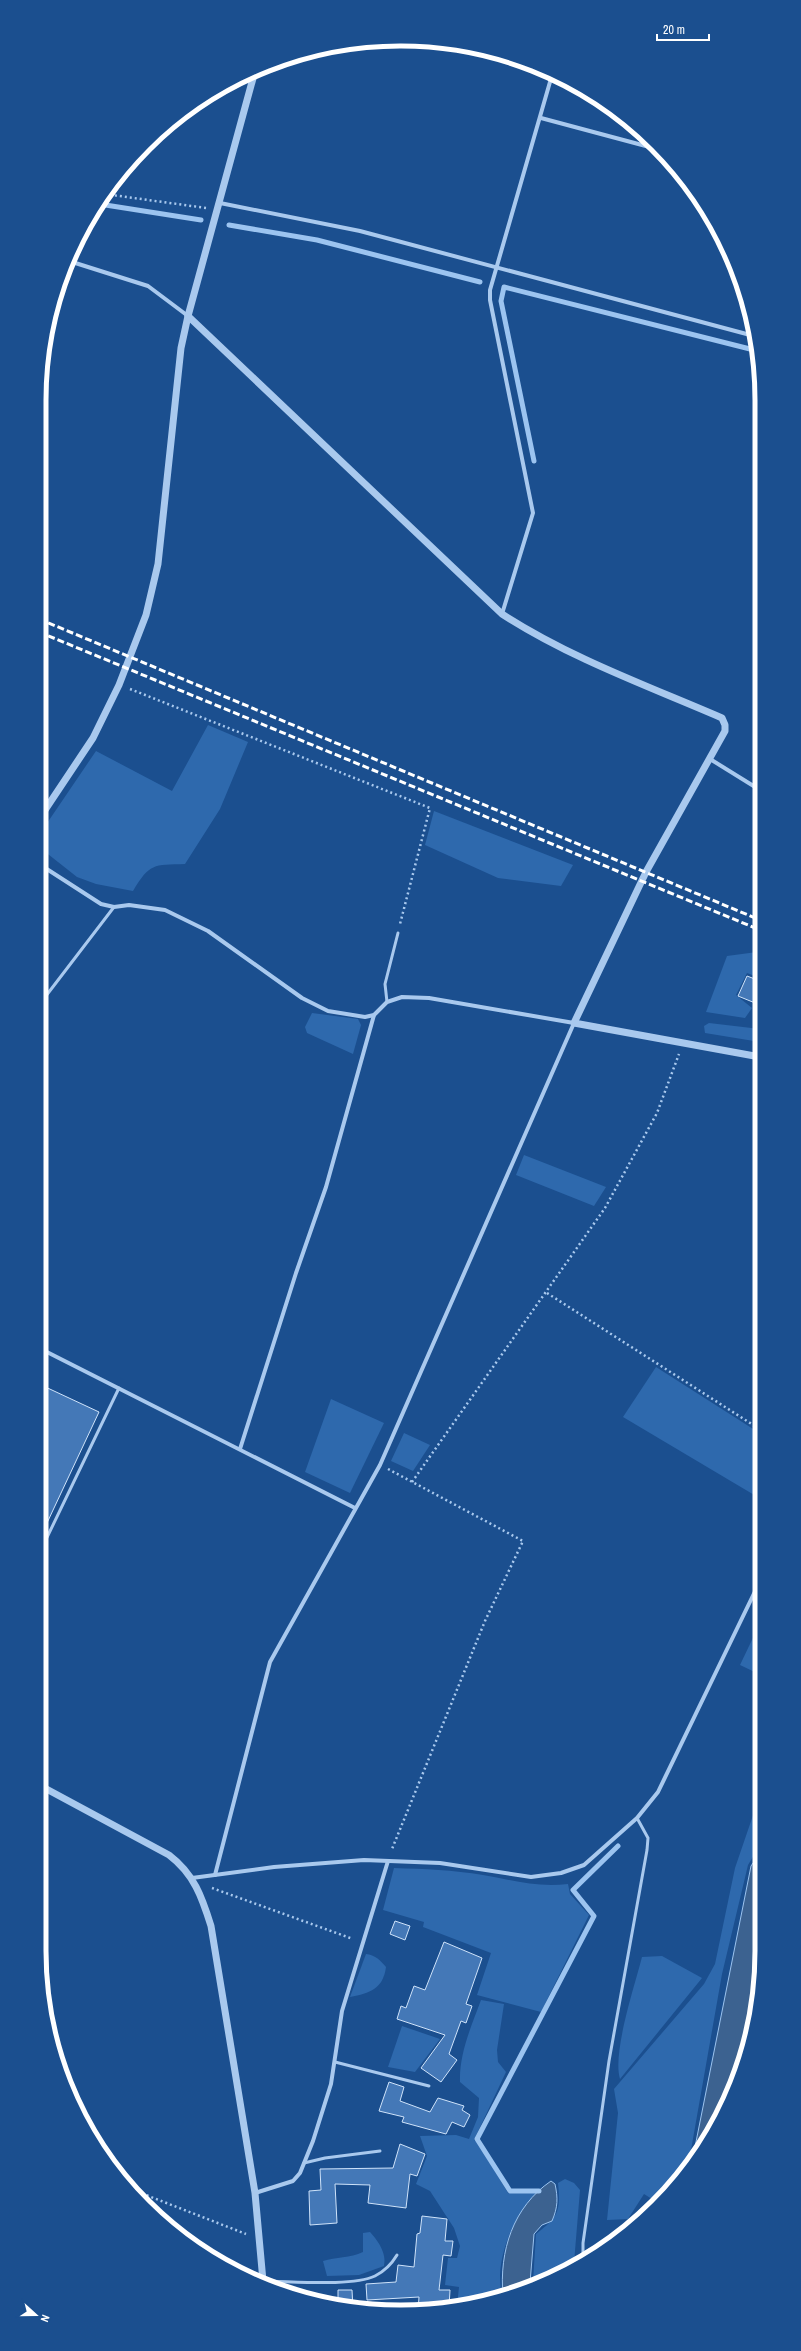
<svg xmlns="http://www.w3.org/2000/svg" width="801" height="2351" font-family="'Archivo Narrow',sans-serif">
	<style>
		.green { fill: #2e69ad }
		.water { fill: #3c6290; stroke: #9cc4f0 }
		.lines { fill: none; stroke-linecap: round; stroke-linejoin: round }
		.stream { stroke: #9cc4f0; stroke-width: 5 }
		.building { fill: #4478b7; stroke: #cfe3fa }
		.path { stroke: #a9c9ee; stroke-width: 2.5; stroke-dasharray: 2 3; stroke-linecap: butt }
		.service { stroke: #a9c9ee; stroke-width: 3 }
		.minor { stroke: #a9c9ee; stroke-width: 4 }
		.tertiary { stroke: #a9c9ee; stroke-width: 7 }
		.rail { stroke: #fff; stroke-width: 3; stroke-dasharray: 7 3; stroke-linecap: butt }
		.rim { fill: none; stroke: #fff; stroke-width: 5 }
	</style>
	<rect width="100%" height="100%" fill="#1b4f8f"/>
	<g class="green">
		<path d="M208 725 248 742 220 809 185 864C153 865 150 863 133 891L96 884 77 877 39 847V835L96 751 172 791Z"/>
		<path d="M434 811 573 865 561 886 498 878 425 845Z"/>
		<path d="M760 942V978L747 973 736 995 752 1008 745 1018 706 1012 727 956 757 952Z"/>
		<path d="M312 1013 358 1019 361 1025 353 1054 307 1033 305 1027Z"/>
		<path d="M709 1023 760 1029V1042L705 1033 704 1026Z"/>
		<path d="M524 1155 606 1187 594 1206 516 1175Z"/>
		<path d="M656 1367 761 1434V1499L623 1417Z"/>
		<path d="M331 1399 384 1423 350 1493 305 1472Z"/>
		<path d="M404 1433 430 1445 413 1471 391 1461Z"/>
		<path d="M761 1621V1675L740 1665Z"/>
		<path d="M762 1789V1842L748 1865 722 1974 688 2167 656 2207 652 2199 644 2194 628 2219 607 2220 618 2113 614 2089 704 1984 715 1964 735 1868Z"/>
		<path d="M394 1868C424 1869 453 1870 483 1875 512 1880 538 1888 568 1884L570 1894 589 1915 541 2012 477 1995 491 1953 423 1927 424 1922 383 1910Z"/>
		<path d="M366 1954C375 1955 380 1960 386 1967 383 1989 370 1993 350 1997Z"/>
		<path d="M662 1956 702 1978 620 2079C612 2053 635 1985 642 1957Z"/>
		<path d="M481 2000 504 2004 497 2050 498 2062 506 2072 474 2140 477 2142 508 2193 537 2192C516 2217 502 2242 500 2275 500 2282 501 2289 501 2296L494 2300 457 2306 459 2287 445 2285 448 2258H457L460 2246 454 2228 430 2191 416 2184 427 2156 420 2136 456 2135 469 2139 478 2117 479 2098 460 2082C459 2054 471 2027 481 2000Z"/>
		<path d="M402 2026 440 2039 415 2072 388 2067Z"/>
		<path d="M565 2179 574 2183 580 2190 574 2263 533 2282 536 2234C558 2217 561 2212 558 2183Z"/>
		<path d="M370 2232C378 2241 387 2253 384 2266L359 2275 327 2276 323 2261C336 2257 350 2258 363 2252V2233Z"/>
	</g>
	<g class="water">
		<path d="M762 1850V1950L750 2044 701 2152 692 2162 751 1866Z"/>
		<path d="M551 2181 555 2184C558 2198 558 2207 552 2221L542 2225 534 2234 530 2283 503 2296C499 2251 513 2207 551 2181Z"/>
	</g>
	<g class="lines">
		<g class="stream">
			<path d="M99 204 201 220"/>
			<path d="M229 225 317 240 480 282"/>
			<path d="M534 461 501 301 504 287 758 351"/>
			<path d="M539 2191H510L477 2139 594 1916 573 1890 618 1846"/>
		</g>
	</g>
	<g class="building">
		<path d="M747 976 760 981V1005L738 996Z"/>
		<path d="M39 1384 99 1412 39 1540Z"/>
		<path d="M395 1921 410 1926 405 1940 390 1934Z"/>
		<path d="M444 1942 482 1958 466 2004 472 2006 466 2023 461 2021 449 2054 457 2060 441 2082 421 2068 445 2035 397 2019 401 2006 406 2008 414 1986 425 1990Z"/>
		<path d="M389 2082 404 2087 400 2101 430 2112 438 2098 464 2106 462 2110 470 2115 464 2127 452 2122 446 2134 402 2122 404 2117 379 2111Z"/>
		<path d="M400 2144 425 2154 417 2176 410 2174 406 2208 368 2203 370 2185 335 2184 337 2223 310 2225 309 2191 321 2190 320 2169 393 2168Z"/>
		<path d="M422 2216 447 2219 445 2241H453L451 2256 443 2255 439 2290H450L449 2307 418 2311 419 2297 367 2300 366 2284 396 2282 398 2265 414 2267 417 2234 420 2233Z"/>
		<path d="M338 2290H352L353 2309 338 2304Z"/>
	</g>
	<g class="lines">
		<g class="path">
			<path d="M105 194 206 208"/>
			<path d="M130 689 430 808 400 924"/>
			<path d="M547 1293 761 1430"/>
			<path d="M388 1469 523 1541 485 1621 392 1849"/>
			<path d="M412 1482 605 1208 657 1113 679 1054"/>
			<path d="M212 1888 353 1939"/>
			<path d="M128 2188 246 2234"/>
		</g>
		<g class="service">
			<path d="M387 1002 385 984 398 933"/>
			<path d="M39 1005 114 907"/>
			<path d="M39 1554 119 1388"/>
			<path d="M335 2062 429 2086"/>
			<path d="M304 2163 325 2158 380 2151"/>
			<path d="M583 2259V2243L609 2061 647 1850 648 1838 637 1818"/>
			<path d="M263 2281C290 2281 352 2287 375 2276 385 2271 391 2265 397 2255"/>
		</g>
		<g class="minor">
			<path d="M541 118 657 149"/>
			<path d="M220 203 360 231 754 336"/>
			<path d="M69 261 148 286 188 316"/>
			<path d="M502 614 533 513 490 300V290L552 75"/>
			<path d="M710 759 760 790"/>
			<path d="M39 864 101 904 114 907 129 905 165 910 208 931 302 998 328 1011 365 1017 374 1015 387 1002 402 997 429 998 574 1023 380 1465 270 1662 215 1875"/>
			<path d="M39 1348 355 1508"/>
			<path d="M240 1449 296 1273 326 1187 374 1015"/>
			<path d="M192 1878 274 1867 364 1860 440 1863 531 1877 561 1873 584 1865 637 1818 658 1792 761 1579"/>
			<path d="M255 2193 293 2181 300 2173 313 2141 331 2084 342 2011 388 1861"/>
		</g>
		<g class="tertiary">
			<path d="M188 316 502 614C570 658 648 686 722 718L725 725V731L646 872 574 1023 760 1057"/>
			<path d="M39 819 93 738 119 685 146 615 158 564 181 348 188 316 255 71"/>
			<path d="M39 1785 169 1855C194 1874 202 1897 211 1926L255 2193 263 2281"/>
		</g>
		<g class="rail">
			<path d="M39 619 760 920"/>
			<path d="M39 632 760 930"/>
		</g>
	</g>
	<path d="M0 0H801V2351H0ZM400 46H401A354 354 0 0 1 755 400V1951A354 354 0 0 1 401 2305H400A354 354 0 0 1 46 1951V400A354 354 0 0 1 400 46Z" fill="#1b4f8f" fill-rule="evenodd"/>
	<path class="rim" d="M400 46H401A354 354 0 0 1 755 400V1951A354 354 0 0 1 401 2305H400A354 354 0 0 1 46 1951V400A354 354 0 0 1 400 46Z"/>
	<g transform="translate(36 2315) rotate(111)" stroke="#1b4f8f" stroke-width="3" paint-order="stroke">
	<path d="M0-3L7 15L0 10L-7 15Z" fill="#ffffff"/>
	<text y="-6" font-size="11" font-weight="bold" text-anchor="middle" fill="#ffffff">N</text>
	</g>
	<path d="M657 34v6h52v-6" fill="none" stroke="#ffffff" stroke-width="2"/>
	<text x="663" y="34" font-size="12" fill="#ffffff" stroke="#1b4f8f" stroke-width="3" paint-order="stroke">20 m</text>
</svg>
